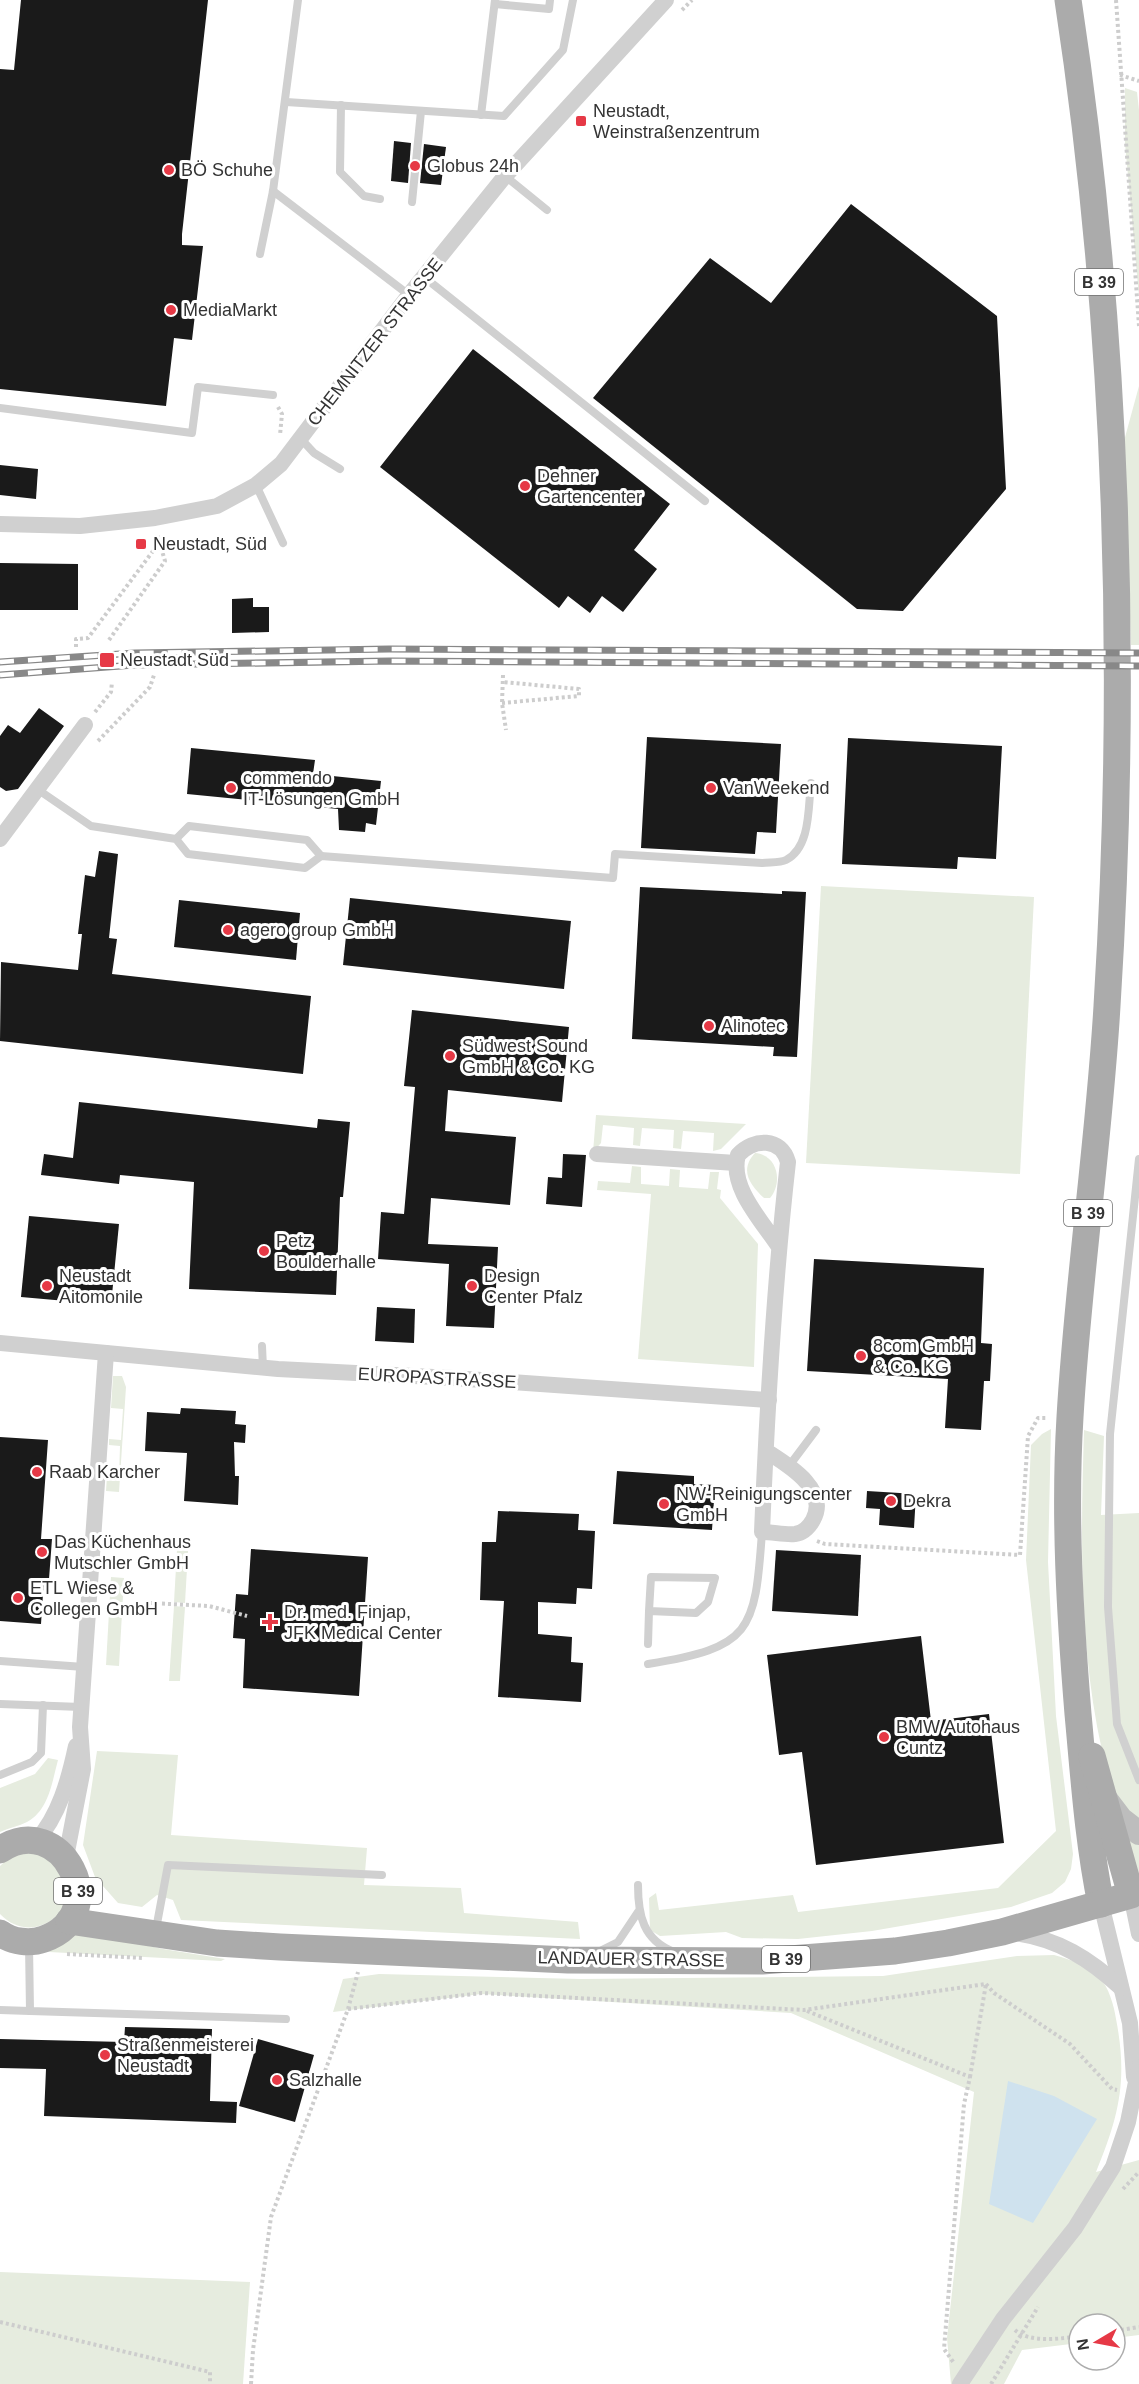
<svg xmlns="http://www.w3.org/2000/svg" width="1139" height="2384" font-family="Helvetica,sans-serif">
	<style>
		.green { fill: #e6ecdf }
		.water { fill: #cfe2ee }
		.building { fill: #1a1a1a }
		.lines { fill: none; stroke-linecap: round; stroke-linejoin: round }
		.path { stroke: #cdcdcd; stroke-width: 4; stroke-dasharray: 3 3; stroke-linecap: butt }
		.service { stroke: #d0d0d0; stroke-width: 8 }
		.minor { stroke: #d0d0d0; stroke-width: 16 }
		.secondary { stroke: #bdbdbd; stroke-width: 24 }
		.primary { stroke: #ababab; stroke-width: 27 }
		.rail-casing { stroke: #888; stroke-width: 7 }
		.rail { stroke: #fff; stroke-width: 4.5; stroke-dasharray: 14; stroke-linecap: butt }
		.poi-dot { fill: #e63946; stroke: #fff; stroke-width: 2 }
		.labels { text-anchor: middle; stroke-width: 6; stroke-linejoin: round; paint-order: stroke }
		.shield { fill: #fff; stroke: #707070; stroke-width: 1.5 }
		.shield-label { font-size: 16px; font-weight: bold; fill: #333 }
		.poi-label { font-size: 18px; fill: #333; stroke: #fff; text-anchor: start }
		.street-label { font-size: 18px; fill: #333; stroke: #fff }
	</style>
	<rect width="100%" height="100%" fill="#fff"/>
	<g class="green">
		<path d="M1125 88 1137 92 1139 110V297L1125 143Z"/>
		<path d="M1139 386V645H1131L1124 441Z"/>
		<path d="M821 886 1034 897 1020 1174 806 1163Z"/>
		<path d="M596 1115 746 1124 721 1149 713 1151 714 1133 683 1131 681 1149 673 1148 674 1130 642 1128 640 1146 633 1145 634 1128 603 1125 601 1143 593 1152Z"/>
		<path d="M755 1153C778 1155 783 1183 770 1198H764C750 1185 739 1170 755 1153Z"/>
		<path d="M632 1166 641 1167V1184L669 1186 670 1169 680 1170 679 1187 708 1189 710 1172H719L717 1189 721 1190 720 1198 758 1244 754 1367 638 1359 651 1194 597 1190 598 1181 630 1183Z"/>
		<path d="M113 1376H122L126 1387 119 1492 106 1491 107 1476 119 1477 120 1446 109 1445V1439L121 1440 123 1409 111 1408Z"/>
		<path d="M1051 1429 1048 1562 1056 1716 1073 1854 1071 1869 1065 1882 1052 1893 1011 1907 872 1931 798 1939 742 1938 726 1932 660 1936 650 1930 649 1898 656 1893 659 1910 793 1895 798 1912 998 1888 1056 1831 1026 1560 1031 1445 1042 1434Z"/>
		<path d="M1084 1430 1104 1436 1101 1515 1139 1513V1885C1125 1832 1107 1779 1097 1726 1079 1628 1081 1529 1084 1430Z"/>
		<path d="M177 1550 188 1551 185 1603 174 1602Z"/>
		<path d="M111 1577 124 1578 119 1666 106 1665Z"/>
		<path d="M174 1606 185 1607 180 1681H169Z"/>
		<path d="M97 1751 178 1755 171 1835 367 1848 364 1885 461 1888 464 1913 578 1922 580 1939 181 1920 173 1900 157 1895 142 1907 118 1903 95 1877 83 1845Z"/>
		<path d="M48 1758 58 1760C52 1782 49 1810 27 1822 19 1826 9 1828 0 1832V1788L35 1774Z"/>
		<path d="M35 1852 55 1861 68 1891C66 1898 64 1908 60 1913 42 1932 17 1932 0 1914V1866L12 1855Z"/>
		<path d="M79 1931 163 1949 225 1959 221 1961 49 1952 55 1941Z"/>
		<path d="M1054 1955C1071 1960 1086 1964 1099 1977 1109 1987 1114 2006 1116 2019 1128 2080 1119 2116 1096 2172L1139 2160V2335L1115 2338V2324H1079V2343L1022 2350 1004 2384H951L947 2338 974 2092 791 2013 481 1994 333 2012 343 1979 379 1974 581 1979 883 1976 1017 1956Z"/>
		<path d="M0 2272 250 2282 243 2384H0Z"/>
	</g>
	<path class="water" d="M1008 2081 1054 2096 1097 2119 1033 2223 989 2204Z"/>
	<g class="building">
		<path d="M21 0H208L182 234V245L203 246 192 340 174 338 166 406 0 389V69L14 70Z"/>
		<path d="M394 141 411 143 408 183 391 181Z"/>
		<path d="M424 144 446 147 441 185 420 183Z"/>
		<path d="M851 204 997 316 1006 489 903 611 857 609 593 398 710 258 771 303Z"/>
		<path d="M473 349 670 504 634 550 657 569 623 612 602 596 590 613 568 596 559 608 380 467Z"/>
		<path d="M0 465 38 469 36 499 0 495Z"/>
		<path d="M0 563 78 564V610H0Z"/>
		<path d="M253 598V607H269V632L232 633V599Z"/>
		<path d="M39 708 64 726 18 789 6 791 0 787V736L8 725 20 733Z"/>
		<path d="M647 737 781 744 776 833 757 832 755 854 641 848Z"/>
		<path d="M848 738 1002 746 996 859 958 857 957 869 842 864Z"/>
		<path d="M191 748 315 760 313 774 381 781 376 825 366 823 365 832 339 830 338 809 187 794Z"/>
		<path d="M99 851 118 854 109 938 117 939 112 974 311 996 303 1074 0 1041 1 962 78 970 82 934H78L85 875 95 877Z"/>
		<path d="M640 887 782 894V891L806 892 797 1057 773 1056 774 1047 632 1039Z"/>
		<path d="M350 898 571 921 564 989 343 965Z"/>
		<path d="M179 900 300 913 296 960 174 947Z"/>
		<path d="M412 1010 569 1027 562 1102 448 1090 445 1131 516 1137 510 1205 431 1198 428 1244 498 1247 494 1328 446 1326 449 1264 378 1259 381 1212 404 1214 415 1087 404 1086Z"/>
		<path d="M79 1102 317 1128 318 1119 350 1122 343 1197H340L336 1295 189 1289 194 1182 120 1175 119 1184 41 1175 44 1154 73 1158Z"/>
		<path d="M563 1154 586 1155 582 1207 546 1204 548 1177 562 1178Z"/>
		<path d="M29 1216 119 1224 111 1305 21 1297Z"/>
		<path d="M814 1259 984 1268 981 1343 992 1344 990 1381H984L981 1430 945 1428 948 1379 807 1371Z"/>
		<path d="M377 1307 415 1309 414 1343 375 1341Z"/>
		<path d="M181 1408 236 1411 235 1424 246 1425 245 1443 234 1442 235 1476H239L238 1505 184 1501 187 1453 145 1451 147 1412 180 1414Z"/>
		<path d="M0 1437 48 1440 41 1539H52L49 1579H44L41 1624 0 1621Z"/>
		<path d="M617 1471 694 1476V1484L715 1485 712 1530 613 1524Z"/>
		<path d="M867 1491 916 1494 914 1528 879 1525 880 1509 866 1508Z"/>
		<path d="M498 1511 579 1514 578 1530 595 1531 592 1589 577 1588 576 1604 538 1602V1634L572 1637 571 1662 583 1663 581 1702 498 1697 504 1601 480 1600 482 1542H496Z"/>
		<path d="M251 1549 368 1557 359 1696 243 1688 245 1639 233 1638 236 1594 248 1595Z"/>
		<path d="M776 1550 861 1555 858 1616 772 1611Z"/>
		<path d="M921 1636 931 1721 989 1714 1004 1843 816 1865 802 1752 779 1755 767 1655Z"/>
		<path d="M125 2027 212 2029 210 2101 237 2102 236 2123 44 2116 46 2069 0 2068V2039L124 2042Z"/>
		<path d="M258 2039 314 2055 295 2122 239 2106Z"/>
	</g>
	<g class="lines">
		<g class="path">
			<path d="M1116 0 1139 326"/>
			<path d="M682 10 692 0"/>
			<path d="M1120 75 1139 81"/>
			<path d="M278 407 282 414 280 435"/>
			<path d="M109 640 165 561 157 534"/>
			<path d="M76 647V639L88 638 159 543"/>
			<path d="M503 675 502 703 506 730"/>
			<path d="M502 703 579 696V689L503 682"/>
			<path d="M95 712 111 692 112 682"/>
			<path d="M98 741 150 687 154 675"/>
			<path d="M817 1541 825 1544 1020 1555 1028 1436 1038 1418H1048"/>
			<path d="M150 1603 209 1606 247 1616"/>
			<path d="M67 1954 143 1958"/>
			<path d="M986 1984 994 1993 1070 2044 1112 2089 1117 2090"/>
			<path d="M348 2009 482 1993 804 2010 986 1984"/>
			<path d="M807 2011 970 2077 964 2104 944 2349 954 2363"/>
			<path d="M970 2077 986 1984"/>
			<path d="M1123 2189 1139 2172"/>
			<path d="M0 2322 210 2372V2384"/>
			<path d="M1015 2330C1029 2343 1061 2339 1079 2336"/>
			<path d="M1115 2331 1139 2327"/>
			<path d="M251 2384 253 2350 271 2217 348 2009 358 1972"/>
			<path d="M991 2384 1038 2307"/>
		</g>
		<g class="service">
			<path d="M495 4 549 9 550 0"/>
			<path d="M286 102 504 116 563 50 573 0"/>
			<path d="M341 105 340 172 364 196 380 199"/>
			<path d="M481 115 495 0"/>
			<path d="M505 176 547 210"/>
			<path d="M273 191 409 295"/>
			<path d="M412 202 421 111"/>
			<path d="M260 254 273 191 298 0"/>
			<path d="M424 277 705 501"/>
			<path d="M0 408 192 433 198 387 273 395"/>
			<path d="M301 439 314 453 340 469"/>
			<path d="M256 485 283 543"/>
			<path d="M37 789 91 826 176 839 188 854 305 868 321 856 613 878 615 854 762 863C769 862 780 863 786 860 811 847 808 807 811 783"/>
			<path d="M176 839 189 826 307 840 321 856"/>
			<path d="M1139 1159 1110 1434 1108 1607 1117 1724 1139 1780"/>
			<path d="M262 1346 263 1368"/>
			<path d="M789 1466 816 1430"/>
			<path d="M648 1644 649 1611 696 1613 708 1602 715 1578 651 1577 649 1611"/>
			<path d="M0 1661 84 1667"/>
			<path d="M648 1664C751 1647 755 1633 762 1532"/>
			<path d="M0 1704 81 1707"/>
			<path d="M0 1775 32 1762 41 1753 43 1705"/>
			<path d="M638 1885C638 1915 643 1940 674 1952"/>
			<path d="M156 1929 168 1865 382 1875"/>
			<path d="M29 1945 30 2011 286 2019"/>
			<path d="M600 1951 618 1942 638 1912"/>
			<path d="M0 2010 30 2011"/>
		</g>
		<g class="minor">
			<path d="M0 524 80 526 155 518 217 506 256 485 281 464 409 295 505 176 666 0"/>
			<path d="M0 839 85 725"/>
			<path d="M597 1154 736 1163"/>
			<path d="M0 1343 278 1369 453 1378 769 1400"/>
			<path d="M766 1451C786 1464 830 1489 813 1520 809 1527 803 1533 795 1534 785 1535 773 1532 762 1532 767 1408 774 1285 788 1162 781 1137 754 1138 738 1155 729 1187 762 1221 779 1247"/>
			<path d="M36 1841C59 1816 69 1779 76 1746"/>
			<path d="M66 1857 83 1769 80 1727 106 1353"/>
			<path d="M1131 1895 1139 1934"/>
			<path d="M1101 1904 1130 2023 1134 2077"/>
			<path d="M1015 1933C1058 1939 1090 1959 1121 1988"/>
			<path d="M960 2384 1003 2319 1075 2228 1113 2167 1128 2122 1139 2067"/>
		</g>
		<path class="secondary" d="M1105 1798 1121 1819 1139 1833"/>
		<g class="primary">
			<path d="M1068 0C1118 329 1128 673 1107 1006 1099 1143 1078 1279 1070 1417 1064 1516 1070 1615 1078 1714 1084 1778 1088 1841 1101 1904"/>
			<path d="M0 1850C60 1808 116 1913 44 1939 30 1944 12 1942 0 1933"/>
			<path d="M69 1921 217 1943 280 1947 568 1960 762 1961 895 1951 948 1943 1002 1932 1131 1895 1092 1756"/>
		</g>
		<g class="rail-casing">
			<g id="rail">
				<path d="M0 662 135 653 389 649 1139 653"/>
				<path d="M0 675 134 665 390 661 1139 666"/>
			</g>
		</g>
		<use href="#rail" class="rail"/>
	</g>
	<g class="poi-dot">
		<rect x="575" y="115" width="12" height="12" rx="3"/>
		<circle cx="415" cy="166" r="6"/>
		<circle cx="169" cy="170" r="6"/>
		<circle cx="171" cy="310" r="6"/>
		<circle cx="525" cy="486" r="6"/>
		<rect x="135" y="538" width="12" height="12" rx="3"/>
		<rect x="99" y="652" width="16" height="16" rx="3"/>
		<circle cx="231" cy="788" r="6"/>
		<circle cx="711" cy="788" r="6"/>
		<circle cx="228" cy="930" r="6"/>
		<circle cx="709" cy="1026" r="6"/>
		<circle cx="450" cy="1056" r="6"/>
		<circle cx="264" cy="1251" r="6"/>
		<circle cx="47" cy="1286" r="6"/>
		<circle cx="472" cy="1286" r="6"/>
		<circle cx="861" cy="1356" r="6"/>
		<circle cx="37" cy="1472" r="6"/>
		<circle cx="891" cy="1501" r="6"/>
		<circle cx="664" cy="1504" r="6"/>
		<circle cx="42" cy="1552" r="6"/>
		<circle cx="18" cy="1598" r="6"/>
		<path d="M267 1613h6v6h6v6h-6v6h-6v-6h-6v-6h6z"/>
		<circle cx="884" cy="1737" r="6"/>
		<circle cx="105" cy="2055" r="6"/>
		<circle cx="277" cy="2080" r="6"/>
	</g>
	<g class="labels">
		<g class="shield">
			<rect x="1075" y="269" width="48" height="26" rx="4.5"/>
			<rect x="1064" y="1200" width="48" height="26" rx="4.5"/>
			<rect x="54" y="1878" width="48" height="26" rx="4.5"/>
			<rect x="762" y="1946" width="48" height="26" rx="4.5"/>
		</g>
		<g class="shield-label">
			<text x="1099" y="288">B 39</text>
			<text x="1088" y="1219">B 39</text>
			<text x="78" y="1897">B 39</text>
			<text x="786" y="1965">B 39</text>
		</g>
		<g class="poi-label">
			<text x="593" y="117">Neustadt,<tspan x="593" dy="21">Weinstraßenzentrum</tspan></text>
			<text x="427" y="172">Globus 24h</text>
			<text x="181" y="176">BÖ Schuhe</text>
			<text x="183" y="316">MediaMarkt</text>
			<text x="537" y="482">Dehner<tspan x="537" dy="21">Gartencenter</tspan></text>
			<text x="153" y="550">Neustadt, Süd</text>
			<text x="120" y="666">Neustadt Süd</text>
			<text x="243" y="784">commendo<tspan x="243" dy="21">IT-Lösungen GmbH</tspan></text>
			<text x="723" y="794">VanWeekend</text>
			<text x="240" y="936">agero group GmbH</text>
			<text x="721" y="1032">Alinotec</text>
			<text x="462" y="1052">Südwest Sound<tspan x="462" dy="21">GmbH &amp; Co. KG</tspan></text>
			<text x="276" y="1247">Petz<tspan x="276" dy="21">Boulderhalle</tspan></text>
			<text x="59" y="1282">Neustadt<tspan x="59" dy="21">Aitomonile</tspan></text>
			<text x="484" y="1282">Design<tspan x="484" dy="21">Center Pfalz</tspan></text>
			<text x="873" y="1352">8com GmbH<tspan x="873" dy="21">&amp; Co. KG</tspan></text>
			<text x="49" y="1478">Raab Karcher</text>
			<text x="676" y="1500">NW-Reinigungscenter<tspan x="676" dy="21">GmbH</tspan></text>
			<text x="903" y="1507">Dekra</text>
			<text x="54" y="1548">Das Küchenhaus<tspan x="54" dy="21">Mutschler GmbH</tspan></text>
			<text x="30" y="1594">ETL Wiese &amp;<tspan x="30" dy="21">Collegen GmbH</tspan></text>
			<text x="284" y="1618">Dr. med. Finjap,<tspan x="284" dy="21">JFK Medical Center</tspan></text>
			<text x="896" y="1733">BMW Autohaus<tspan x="896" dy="21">Cuntz</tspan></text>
			<text x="117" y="2051">Straßenmeisterei<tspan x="117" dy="21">Neustadt</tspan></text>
			<text x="289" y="2086">Salzhalle</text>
		</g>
		<g class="street-label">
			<text transform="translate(375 342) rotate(-52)" y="6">CHEMNITZER STRASSE</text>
			<text transform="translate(437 1378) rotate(3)" y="6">EUROPASTRASSE</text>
			<text transform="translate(631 1959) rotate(1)" y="6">LANDAUER STRASSE</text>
		</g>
	</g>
	<g transform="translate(1097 2342) rotate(260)"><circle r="28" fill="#ffffff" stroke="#adadad" stroke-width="1.5"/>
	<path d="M0-4.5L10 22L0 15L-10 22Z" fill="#e63946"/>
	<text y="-9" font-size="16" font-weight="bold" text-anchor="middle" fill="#333333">N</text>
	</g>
</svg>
